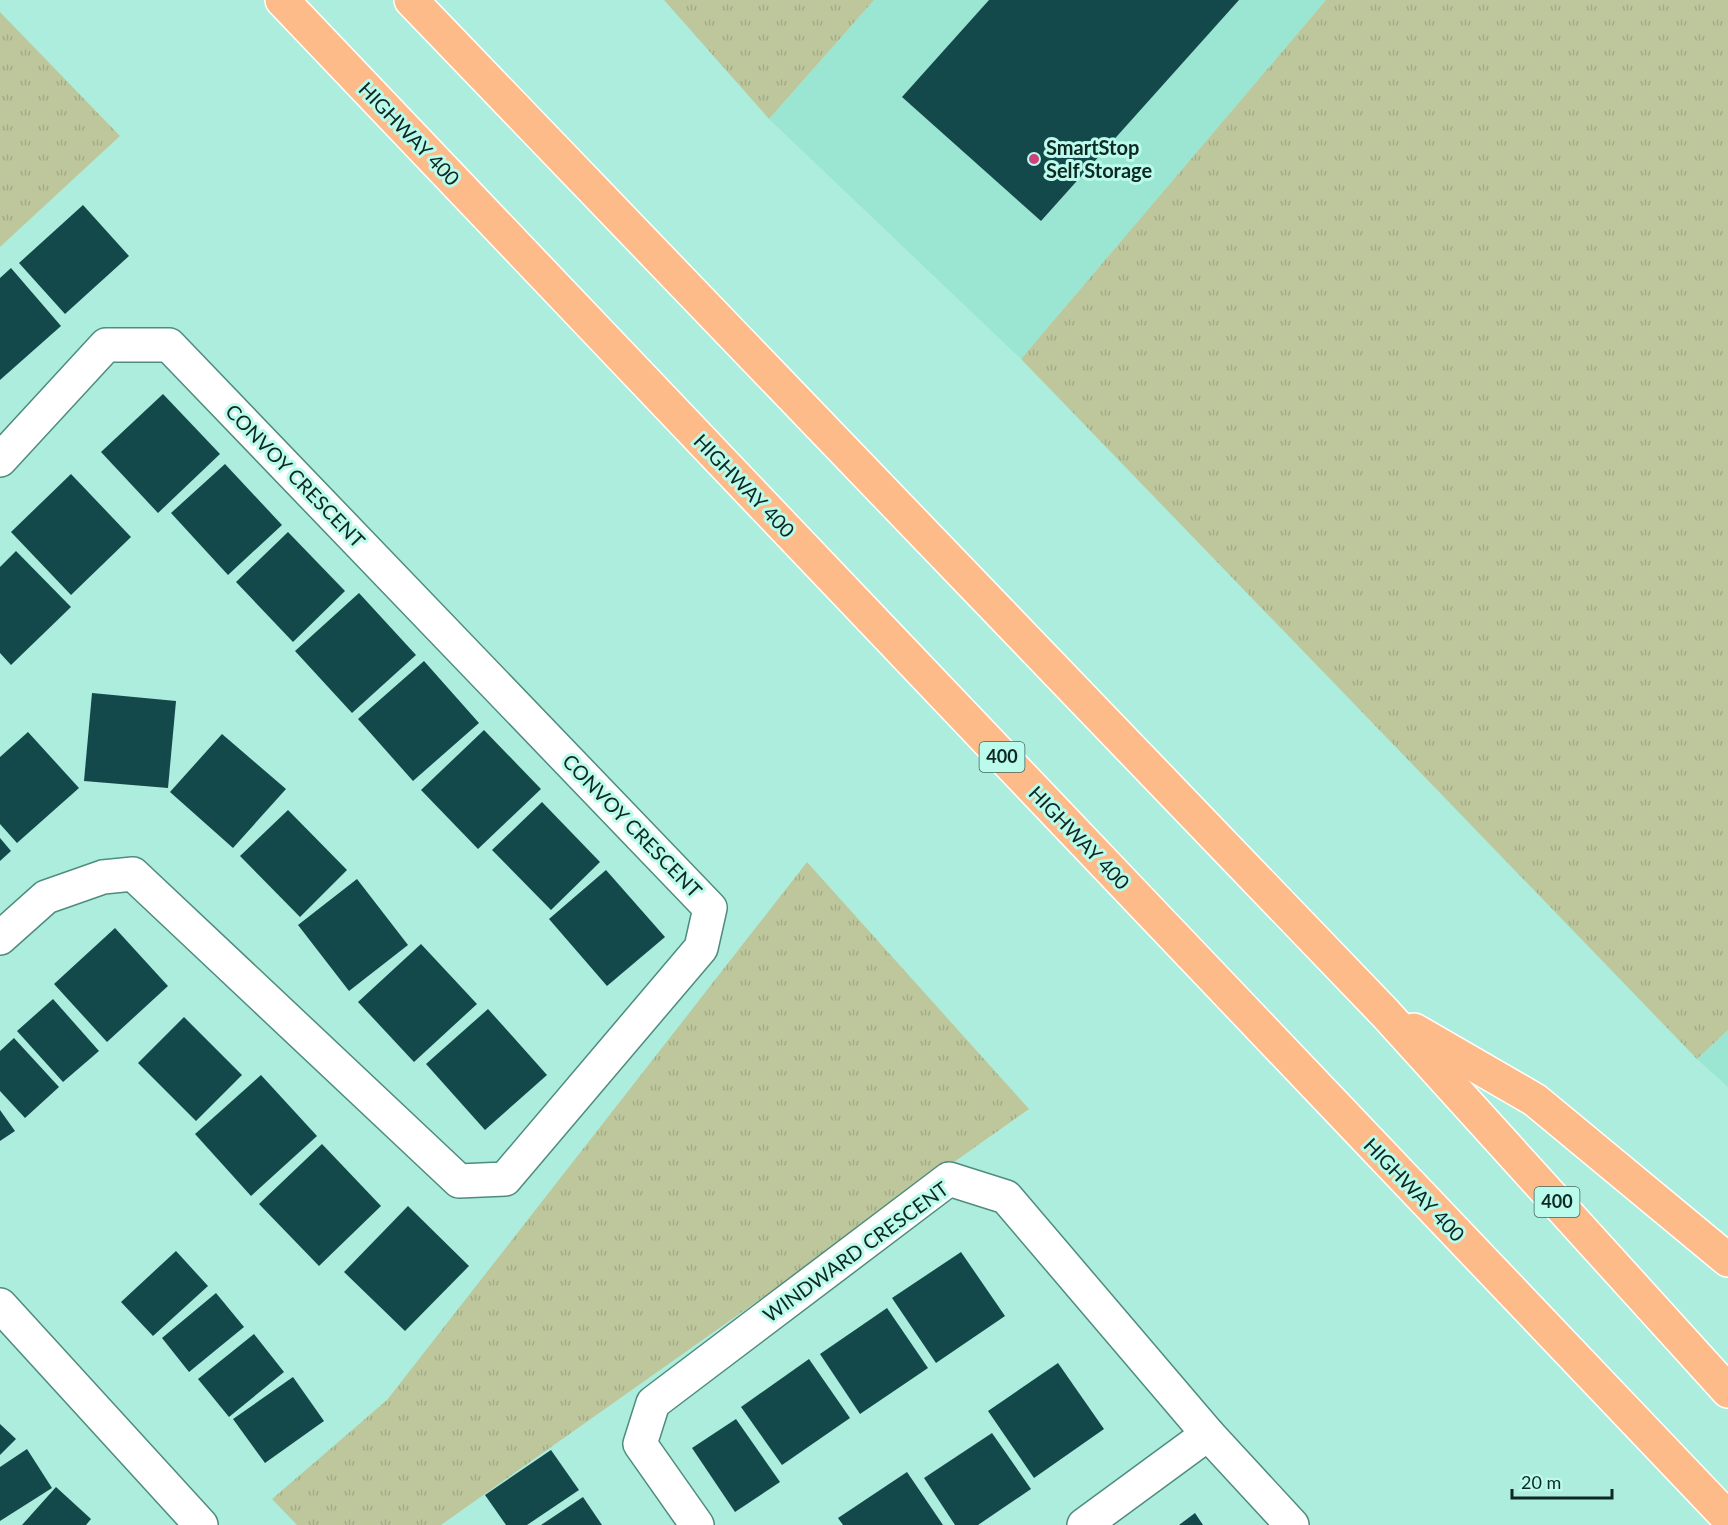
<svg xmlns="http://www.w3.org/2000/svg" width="1728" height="1525" font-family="Lato,sans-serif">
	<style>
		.built { fill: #9be5d3 }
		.grass { fill: url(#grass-tufts) }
		.building { fill: #14494b }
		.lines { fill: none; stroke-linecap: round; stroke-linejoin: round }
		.minor-casing { stroke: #4e8c7e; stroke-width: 36 }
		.highway-casing { stroke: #fff; stroke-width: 36 }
		.minor { stroke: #fff; stroke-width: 33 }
		.highway { stroke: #fdbb8a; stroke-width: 33 }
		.poi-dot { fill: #cb427d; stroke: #bafbeb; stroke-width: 2 }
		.labels { text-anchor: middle; stroke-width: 6; stroke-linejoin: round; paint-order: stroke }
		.shield { fill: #bafbeb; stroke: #42675f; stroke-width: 1.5 }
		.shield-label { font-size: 18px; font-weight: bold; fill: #0e2823 }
		.street-label { font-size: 20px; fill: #0e2823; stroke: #bafbeb }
		.poi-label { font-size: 20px; font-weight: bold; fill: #0e2823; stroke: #bafbeb; text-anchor: start }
	</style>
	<defs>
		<pattern id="grass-tufts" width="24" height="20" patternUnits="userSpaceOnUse" patternTransform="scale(1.5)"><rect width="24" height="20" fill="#bec79c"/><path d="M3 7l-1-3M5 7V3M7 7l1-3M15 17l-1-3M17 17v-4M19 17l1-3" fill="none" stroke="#a2ab86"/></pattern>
	</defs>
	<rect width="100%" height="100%" fill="#adedde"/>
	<g class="built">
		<path d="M874 0H1326L1021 359 769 119Z"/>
		<path d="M1728 1030V1087L1697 1059Z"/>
	</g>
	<g class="grass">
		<path d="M664 0H874L769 119Z"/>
		<path d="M1326 0H1728V1030L1697 1059 1021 359Z"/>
		<path d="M0 12 120 136 0 247Z"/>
		<path d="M807 862 1029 1109 441 1525H297L272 1499 387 1400Z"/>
	</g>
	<g class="building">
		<path d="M989 0H1239L1041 221 902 97Z"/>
		<path d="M83 205 129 256 65 314 19 263Z"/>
		<path d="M11 268 61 326 0 380V278Z"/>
		<path d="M163 394 220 454 158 513 101 452Z"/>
		<path d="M225 464 282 525 228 575 171 513Z"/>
		<path d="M71 474 131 537 71 595 11 532Z"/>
		<path d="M288 532 345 591 293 642 236 582Z"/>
		<path d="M16 551 71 607 11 665 0 653V567Z"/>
		<path d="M359 593 416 655 352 713 295 651Z"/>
		<path d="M424 661 479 723 413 781 358 719Z"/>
		<path d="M92 693 176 701 168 788 84 781Z"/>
		<path d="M484 730 541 789 478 849 421 790Z"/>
		<path d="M28 732 79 788 17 843 0 824V757Z"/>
		<path d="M222 734 286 789 233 848 170 792Z"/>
		<path d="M542 802 600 862 551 910 492 850Z"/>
		<path d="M288 810 347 870 300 917 240 856Z"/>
		<path d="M0 838 11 851 0 861Z"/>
		<path d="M606 870 665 937 607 986 549 919Z"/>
		<path d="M357 879 408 945 349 991 298 925Z"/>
		<path d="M115 928 168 986 107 1042 54 984Z"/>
		<path d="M421 944 477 1004 414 1062 358 1002Z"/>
		<path d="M53 999 99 1051 63 1082 17 1031Z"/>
		<path d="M488 1009 547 1075 485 1130 426 1064Z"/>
		<path d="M184 1017 242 1075 196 1121 138 1063Z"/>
		<path d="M14 1038 59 1087 25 1118 0 1091V1051Z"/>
		<path d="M261 1075 317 1136 251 1196 195 1134Z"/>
		<path d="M0 1110 15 1131 0 1141Z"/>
		<path d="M322 1144 381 1206 319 1266 259 1204Z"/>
		<path d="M408 1206 469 1266 405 1331 344 1272Z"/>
		<path d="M176 1251 208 1286 153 1336 121 1302Z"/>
		<path d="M961 1252 1005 1316 936 1363 892 1298Z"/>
		<path d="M216 1293 244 1327 189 1372 162 1338Z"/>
		<path d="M887 1308 928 1368 860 1414 820 1354Z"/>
		<path d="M254 1334 284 1372 229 1417 198 1379Z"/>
		<path d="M809 1359 850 1418 782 1465 741 1407Z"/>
		<path d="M1058 1363 1104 1429 1034 1478 988 1411Z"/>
		<path d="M293 1377 324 1421 265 1463 233 1419Z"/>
		<path d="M736 1419 780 1482 735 1512 692 1448Z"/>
		<path d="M0 1424 16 1439 0 1455Z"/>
		<path d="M992 1433 1031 1489 978 1525H955L924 1478Z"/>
		<path d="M27 1449 52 1488 0 1521V1467Z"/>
		<path d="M551 1450 579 1490 527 1525H506L485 1495Z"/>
		<path d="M907 1472 943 1525H843L838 1518Z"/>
		<path d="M56 1487 91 1519 86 1525H22Z"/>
		<path d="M583 1497 602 1525H541Z"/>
		<path d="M1195 1513 1203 1525H1179Z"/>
	</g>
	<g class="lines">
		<g class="minor-casing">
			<g id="minor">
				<path d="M0 460 106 345H169L710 908 701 948 505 1179 459 1181 133 874 103 877 46 897 0 938"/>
				<path d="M0 1305 201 1525"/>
				<path d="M697 1525 640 1444 653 1403 949 1179 1006 1197 1208 1434 1292 1525"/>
				<path d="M1084 1525 1208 1434"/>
			</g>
		</g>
		<g class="highway-casing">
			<g id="highway">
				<path d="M282 0 1728 1518"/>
				<path d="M411 0 1385 1013 1728 1391"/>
				<path d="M1414 1030 1535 1100 1728 1260"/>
			</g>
		</g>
		<use href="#minor" class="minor"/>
		<use href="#highway" class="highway"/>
	</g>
	<circle class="poi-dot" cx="1034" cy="159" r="6"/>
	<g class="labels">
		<g class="shield">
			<rect x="979.5" y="742" width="45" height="30" rx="4.5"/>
			<rect x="1534.5" y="1187" width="45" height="30" rx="4.5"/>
		</g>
		<g class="shield-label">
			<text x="1002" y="763">400</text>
			<text x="1557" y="1208">400</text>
		</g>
		<g class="street-label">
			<text transform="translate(409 134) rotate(46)" y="7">HIGHWAY 400</text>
			<text transform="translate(295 476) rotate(46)" y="7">CONVOY CRESCENT</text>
			<text transform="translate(744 486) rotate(46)" y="7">HIGHWAY 400</text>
			<text transform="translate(632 826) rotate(46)" y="7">CONVOY CRESCENT</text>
			<text transform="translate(1079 838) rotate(46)" y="7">HIGHWAY 400</text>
			<text transform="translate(1414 1190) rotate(46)" y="7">HIGHWAY 400</text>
			<text transform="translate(856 1252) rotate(-36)" y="7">WINDWARD CRESCENT</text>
		</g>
		<g class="poi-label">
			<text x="1046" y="155">SmartStop<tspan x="1046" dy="23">Self Storage</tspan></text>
		</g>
	</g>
	<path d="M1512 1489v9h100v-9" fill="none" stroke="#0e2823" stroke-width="3"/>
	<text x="1521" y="1489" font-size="18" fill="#0e2823" stroke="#bafbeb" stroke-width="4.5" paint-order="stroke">20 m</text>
</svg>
